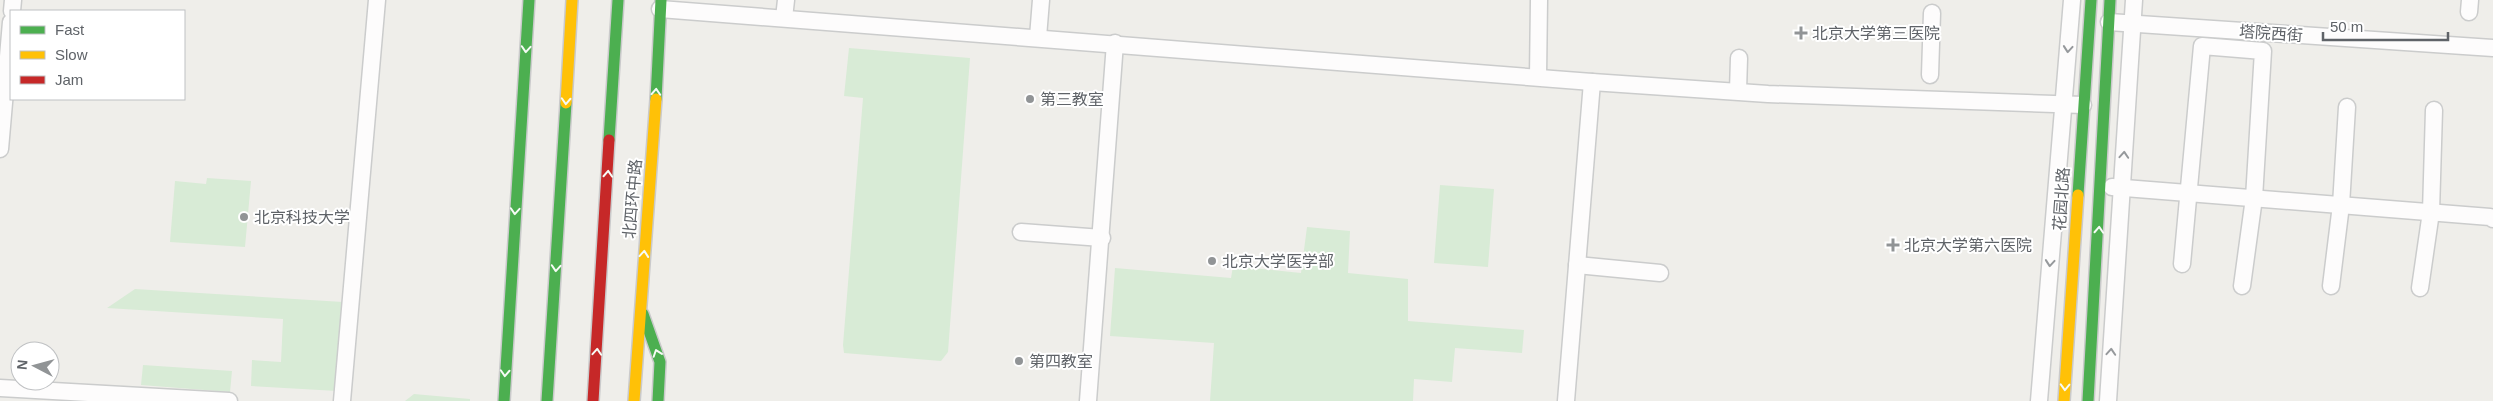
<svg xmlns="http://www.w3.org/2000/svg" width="2493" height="401" font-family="Arial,'Noto Sans SC',sans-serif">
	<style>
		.green { fill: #d8ebd6 }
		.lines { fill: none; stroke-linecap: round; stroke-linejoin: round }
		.street-casing { stroke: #cbcccc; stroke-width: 19 }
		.fast-casing { stroke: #cacacb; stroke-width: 14 }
		.slow-casing { stroke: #cacacb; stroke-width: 14 }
		.jam-casing { stroke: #cacacb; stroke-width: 14 }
		.street { stroke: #fdfcfc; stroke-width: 16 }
		.fast { stroke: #4caf50; stroke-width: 11 }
		.slow { stroke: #ffc107; stroke-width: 11 }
		.jam { stroke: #c62828; stroke-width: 11 }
		.oneway { stroke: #f6fbf6 }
		.oneway2 { stroke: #96999c }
		.poi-dot { fill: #919496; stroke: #fff; stroke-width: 2 }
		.labels { text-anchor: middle; stroke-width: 4; stroke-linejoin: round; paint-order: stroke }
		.poi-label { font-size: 16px; fill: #5f6368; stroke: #fff; text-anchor: start }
		.street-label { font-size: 16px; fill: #5f6368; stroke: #fff }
	</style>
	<rect width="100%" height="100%" fill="#efeeea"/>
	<g class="green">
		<path d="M849 48 970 58 948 352 941 361 844 353 843 345 863 98 844 96Z"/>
		<path d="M207 178 251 181 245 247 170 242 175 181 206 184Z"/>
		<path d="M1440 185 1494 189 1488 267 1434 263Z"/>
		<path d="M1307 227 1350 231 1348 273 1408 279V321L1524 330 1522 353 1455 348 1452 382 1414 379 1413 401H1210L1214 343 1110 336 1115 268 1231 278 1233 266 1301 273Z"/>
		<path d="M135 289 343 302 337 391 251 386 252 360 281 362 283 319 107 308Z"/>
		<path d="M143 365 232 371 230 392 141 385Z"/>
		<path d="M414 394 470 399V401H405Z"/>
	</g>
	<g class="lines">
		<g class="street-casing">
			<g id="street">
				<path d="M660 9 1592 82 1768 94 2083 105"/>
				<path d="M12 11 13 0"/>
				<path d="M2469 12 2470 0"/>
				<path d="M784 18 786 0"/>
				<path d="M2109 22 2493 48"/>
				<path d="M1038 37 1041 0"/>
				<path d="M1930 75 1932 13"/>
				<path d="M1538 77 1539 0"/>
				<path d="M1738 91 1739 58"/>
				<path d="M0 149 11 22"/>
				<path d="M2112 187 2490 217 2493 219"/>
				<path d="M1021 232 1102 238"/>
				<path d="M2182 264 2202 46 2263 51 2254 198 2242 286"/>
				<path d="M1577 265 1660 273"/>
				<path d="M2331 286 2341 205 2347 107"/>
				<path d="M2420 288 2431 212 2434 110"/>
				<path d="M0 388 229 401"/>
				<path d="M342 401 377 0"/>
				<path d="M1088 401 1115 43"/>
				<path d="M1566 401 1592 82"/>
				<path d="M2039 401 2072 0"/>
				<path d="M2108 401 2134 0"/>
			</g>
		</g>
		<g class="fast-casing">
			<g id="fast">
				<path d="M656 99 661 0"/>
				<path d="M609 140 618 0"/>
				<path d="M2078 195 2091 0"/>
				<path d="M643 314 660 362 658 401"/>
				<path d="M504 401 529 0"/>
				<path d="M547 401 566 103"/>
				<path d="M2088 401 2110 0"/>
			</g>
		</g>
		<g class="slow-casing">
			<g id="slow">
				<path d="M566 103 572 0"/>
				<path d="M634 401 656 99"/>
				<path d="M2064 401 2078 195"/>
			</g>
		</g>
		<g class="jam-casing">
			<path id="jam" d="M593 401 609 140"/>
		</g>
		<use href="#street" class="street"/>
		<use href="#fast" class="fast"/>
		<use href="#slow" class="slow"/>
		<use href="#jam" class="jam"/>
	</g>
	<defs><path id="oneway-chevron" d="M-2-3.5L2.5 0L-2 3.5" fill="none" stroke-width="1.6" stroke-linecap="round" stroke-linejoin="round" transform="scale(1.25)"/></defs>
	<g class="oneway">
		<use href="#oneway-chevron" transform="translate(526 49) rotate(94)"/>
		<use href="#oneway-chevron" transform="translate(656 92) rotate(-87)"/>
		<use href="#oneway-chevron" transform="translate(566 101) rotate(93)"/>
		<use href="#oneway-chevron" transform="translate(608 174) rotate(-87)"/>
		<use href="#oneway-chevron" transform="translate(515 211) rotate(94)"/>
		<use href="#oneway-chevron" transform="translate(2099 230) rotate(-87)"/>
		<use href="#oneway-chevron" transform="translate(644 254) rotate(-85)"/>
		<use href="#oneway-chevron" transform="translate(556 268) rotate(94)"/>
		<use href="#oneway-chevron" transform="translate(597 352) rotate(-86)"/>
		<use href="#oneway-chevron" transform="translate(657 353) rotate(-109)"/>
		<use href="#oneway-chevron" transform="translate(505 373) rotate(93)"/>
		<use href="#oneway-chevron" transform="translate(2065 387) rotate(92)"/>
	</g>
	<g class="oneway2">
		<use href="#oneway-chevron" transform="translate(2068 49) rotate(95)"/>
		<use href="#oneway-chevron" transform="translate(2124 155) rotate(-86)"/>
		<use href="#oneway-chevron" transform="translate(2050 263) rotate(95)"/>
		<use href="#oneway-chevron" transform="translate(2111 352) rotate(-86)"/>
	</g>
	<g class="poi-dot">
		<path d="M1798.5 25.5h5v5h5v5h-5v5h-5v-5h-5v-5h5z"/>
		<circle cx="1030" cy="99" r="5"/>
		<circle cx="244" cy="217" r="5"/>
		<path d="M1890.5 237.5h5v5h5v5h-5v5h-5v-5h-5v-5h5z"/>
		<circle cx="1212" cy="261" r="5"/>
		<circle cx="1019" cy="361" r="5"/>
	</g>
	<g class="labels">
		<g class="poi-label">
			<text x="1812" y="39">北京大学第三医院</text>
			<text x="1040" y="105">第三教室</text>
			<text x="254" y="223">北京科技大学</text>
			<text x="1904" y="251">北京大学第六医院</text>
			<text x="1222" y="267">北京大学医学部</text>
			<text x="1029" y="367">第四教室</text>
		</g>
		<g class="street-label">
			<text transform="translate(2271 33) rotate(4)" y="6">塔院西街</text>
			<text transform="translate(632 199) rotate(-85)" y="6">北四环中路</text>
			<text transform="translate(2061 199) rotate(-86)" y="6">花园北路</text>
		</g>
	</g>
	<rect x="10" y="10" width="175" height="90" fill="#ffffff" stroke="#bfc1c3"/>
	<rect x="20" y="26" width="25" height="8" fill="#4caf50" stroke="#bfc1c3"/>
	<text x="55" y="35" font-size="15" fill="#5f6368">Fast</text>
	<rect x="20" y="51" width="25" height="8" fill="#ffc107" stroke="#bfc1c3"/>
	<text x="55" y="60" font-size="15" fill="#5f6368">Slow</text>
	<rect x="20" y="76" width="25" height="8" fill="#c62828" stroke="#bfc1c3"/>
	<text x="55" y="85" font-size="15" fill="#5f6368">Jam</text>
	<g transform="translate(35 366) rotate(276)"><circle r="24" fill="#ffffff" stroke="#bfc1c3"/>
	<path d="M0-4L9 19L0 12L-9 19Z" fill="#919496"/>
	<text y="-8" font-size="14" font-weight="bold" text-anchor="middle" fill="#5f6368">N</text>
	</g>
	<path d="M2323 32v8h125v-8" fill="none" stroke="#5f6368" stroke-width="2.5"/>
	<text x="2330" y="32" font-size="15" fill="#5f6368" stroke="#ffffff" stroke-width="4" paint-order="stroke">50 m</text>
</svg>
